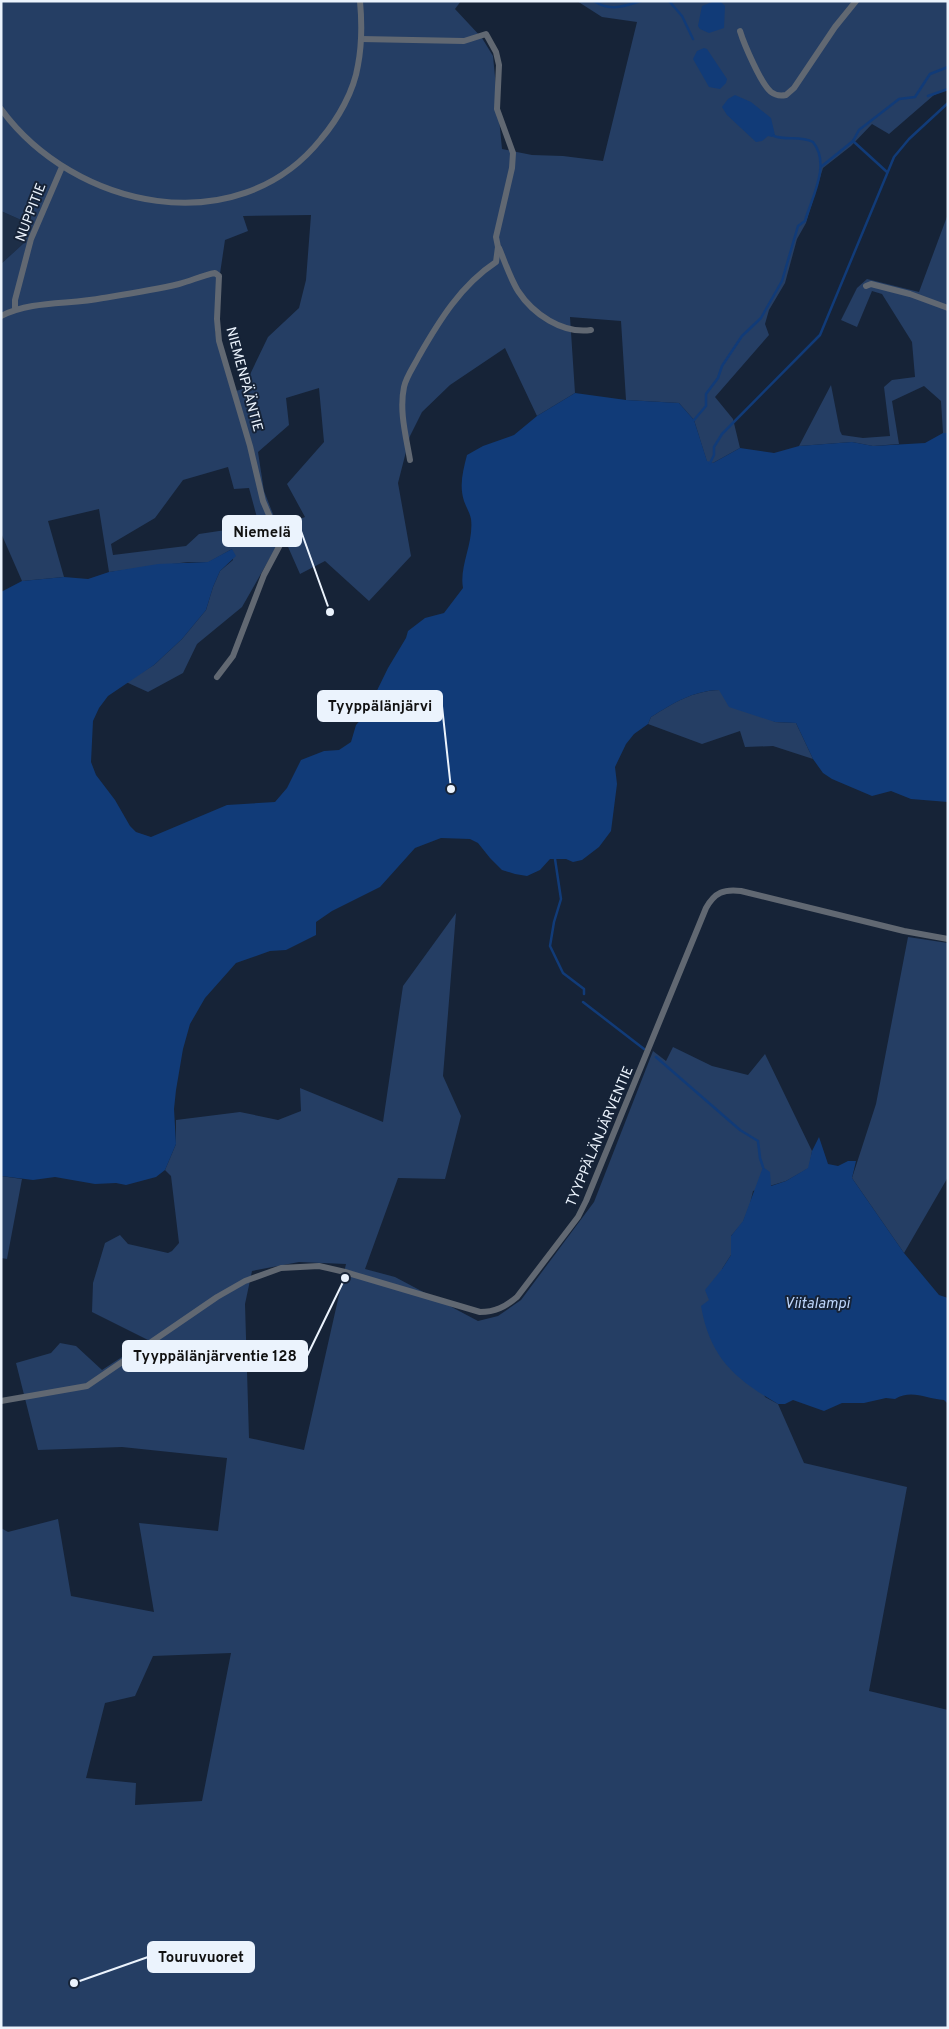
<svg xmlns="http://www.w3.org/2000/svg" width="949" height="2029" font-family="Overpass,sans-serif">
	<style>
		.built { fill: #1d2e47 }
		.green { fill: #253e64; fill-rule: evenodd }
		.water { fill: #113b78 }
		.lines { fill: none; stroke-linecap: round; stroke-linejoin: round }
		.stream { stroke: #113b78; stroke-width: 2.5 }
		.minor { stroke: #616872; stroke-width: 6 }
		.labels { text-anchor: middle; stroke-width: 4; stroke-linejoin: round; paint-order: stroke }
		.street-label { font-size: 14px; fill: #ebf3fd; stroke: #162337 }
		.water-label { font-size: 15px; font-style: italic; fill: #bed6fb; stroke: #162337 }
		.leader { fill: none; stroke: #ebf3fd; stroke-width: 2 }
		.callout-dot { fill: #ebf3fd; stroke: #162337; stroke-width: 2 }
		.callout { fill: #ebf3fd; stroke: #ebf3fd; stroke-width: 2 }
		.callout-label { font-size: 15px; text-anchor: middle; font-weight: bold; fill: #111 }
	</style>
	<rect width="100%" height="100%" fill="#162337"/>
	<path class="built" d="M1 211 28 223 24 243 1 264Z"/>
	<g class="green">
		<path d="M1 1H461L455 9 482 38 493 56 502 149 532 155 563 156 603 161 637 22 602 17 577 1H948V89L934 95 889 134 872 124 851 146 823 168 806 223 797 239 785 283 769 310 765 324 769 335 715 397 733 419 740 448 713 463 707 462 694 420 679 403 626 400 621 321 570 317 575 393 537 416 505 348 450 385 422 412 410 436 398 483 411 556 369 601 325 561 300 574 285 540 279 542 242 607 197 644 183 673 148 692 126 682 154 665 182 639 206 610 213 587 220 571 233 560 232 549 209 562H188L109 572 99 509 48 521 64 577 22 581 1 533V264L24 243 28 223 1 211ZM311 215 306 280 299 308 268 337 243 389 232 392 215 331 218 287 225 240 248 231 243 216ZM319 388 324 442 287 484 305 517 278 527 264 491 258 452 289 425 286 398ZM228 467 234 489 249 488 259 525 199 534 186 546 113 555 111 544 155 518 183 480Z"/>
		<path d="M948 214V433H943L941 401 924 386 892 401 899 444 873 446 852 442 799 446 831 385 840 431 842 435 863 438 890 436 884 387 892 380 915 377 912 342 882 294 872 291 857 327 841 320 857 288 867 279 919 292Z"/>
		<path d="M720 690 775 722 796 723 813 759 773 746 745 747 740 731 702 744 648 724 651 717C674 703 691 691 720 690Z"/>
		<path d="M456 913 443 1076 461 1116 445 1179 398 1178 365 1269 395 1277 478 1321 498 1316 521 1300 594 1202 653 1051 666 1061 673 1047 712 1066 748 1075 765 1054 812 1151 809 1168 786 1181 753 1191 750 1204 743 1222 731 1236V1255L722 1269 765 1397 778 1404 804 1463 907 1487 869 1691 948 1710V2028H1V1528L8 1532 58 1519 71 1596 154 1612 139 1523 218 1531 227 1458 122 1447 38 1450 16 1363 51 1353 60 1343 76 1346 102 1370 148 1340 92 1312 93 1283 105 1243 120 1235 128 1244 168 1253 172 1251 179 1243 171 1176 165 1170 176 1144V1120L240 1112 278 1120 301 1111 300 1088 383 1122 403 986ZM299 1262 346 1264 304 1450 249 1438 245 1304 252 1271ZM231 1653 202 1801 135 1805 136 1783 86 1778 105 1703 135 1696 153 1656Z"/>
		<path d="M908 937 948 943V1177L904 1253 852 1178 876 1104Z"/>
		<path d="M1 1176 22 1179 7 1259 1 1258Z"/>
	</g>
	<g class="water">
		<path d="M712 2H721L725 6 724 28 709 33 700 29 698 26 702 6Z"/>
		<path d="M704 48 707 49 727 79 726 83 720 89 709 87 693 59 697 51Z"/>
		<path d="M735 95 751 102 771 118 775 135 772 137 768 136 762 141 756 142 727 115 722 107 728 99Z"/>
		<path d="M575 393 626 400 679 403 694 420 707 461 713 463 740 448 774 453 799 446 852 442 873 446 925 443 943 433H948V802L911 799 891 791 872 796 832 779 823 773 813 759 796 723 775 722 729 707 719 690C692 691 674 703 651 717L648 724 634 734 626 744 615 767 617 784 611 831 599 847 582 860 573 862 566 859H550L540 870 527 876 515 874 502 870 490 858 478 843 470 839 441 838 415 848 380 887 332 911 316 922V935L286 950 270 951 236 963 205 998 190 1024 183 1049 176 1090 174 1109 176 1144 165 1170 156 1177 126 1185 116 1183 95 1184 55 1177 33 1180 1 1176V592L22 581 64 577 88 579 109 572 158 564 208 562 232 549 236 556 220 571 213 587 206 610 182 639 154 665 108 696 99 708 93 721 91 762 96 775 115 800 130 826 136 832 151 837 227 805 275 802 287 788 301 760 324 751 339 750 351 742 356 725 365 715 388 668 406 638 408 631 425 618 444 613 463 588C459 566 474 543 471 519 470 513 466 507 464 501 459 485 463 471 467 455L483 446 514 435 537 416Z"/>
		<path d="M819 1137 828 1164 838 1166 848 1161H856L852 1178 904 1253 939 1295 948 1298V1404L944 1400C926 1399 912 1389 895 1399L886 1398 864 1403H842L824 1411 793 1400 785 1404H778C735 1379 710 1358 701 1306L709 1300 705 1290 722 1269 731 1255V1236L743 1221 763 1167 770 1172 771 1186 786 1181 808 1168 812 1151Z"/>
	</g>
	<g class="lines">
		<g class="stream">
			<path d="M594 1C610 12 624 6 641 1"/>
			<path d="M669 1 682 16 693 39"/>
			<path d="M928 96 948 89"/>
			<path d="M853 141 859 130 899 99 915 97 930 74 948 67"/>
			<path d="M822 166 853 141 887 172"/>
			<path d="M694 420 706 406V394L718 378 722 366 742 336 761 318 782 281 798 226 805 221C812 197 831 164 813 142 800 135 786 141 774 136"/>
			<path d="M710 463 714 455V447L722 434 820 335 894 157 909 139 948 103"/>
			<path d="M555 859 561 899 554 922 550 946 563 973 584 989V994"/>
			<path d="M583 1002 644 1049"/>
			<path d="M656 1057 740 1130 758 1141 760 1158 763 1167"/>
		</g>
		<g class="minor">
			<path d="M740 31C744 44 761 84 771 92 776 96 781 96 786 95L794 88 835 27 856 1"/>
			<path d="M361 39 464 41 486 34 496 52 499 65 497 109 513 153 512 168 496 237 498 247 496 262C461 285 439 321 419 356 414 366 406 377 404 387 399 411 406 436 410 460"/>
			<path d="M1 109C74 209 237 244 321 139 338 119 354 91 358 65 362 44 362 23 360 1"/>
			<path d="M499 248C505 262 510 278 518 291 533 314 562 334 591 330"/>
			<path d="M866 286 871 284 910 294 948 308"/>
			<path d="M15 309V300L31 239 62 167"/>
			<path d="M1 316C33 300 69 305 103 298 128 294 154 290 179 284 191 281 203 275 215 273L219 276 217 319 219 341 250 446 263 501 281 543 264 575 233 656 217 677"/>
			<path d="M1 1401 87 1386 217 1297 245 1281 281 1268 319 1266 345 1272 480 1312C495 1312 505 1307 517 1297L578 1217 586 1201 706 908C715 892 724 889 741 891L904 931 948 939"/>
		</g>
	</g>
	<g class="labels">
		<g class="street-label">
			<text transform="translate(30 212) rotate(-69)" y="5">NUPPITIE</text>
			<text transform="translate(245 379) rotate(75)" y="5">NIEMENPÄÄNTIE</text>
			<text transform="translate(599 1136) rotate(-67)" y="5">TYYPPÄLÄNJÄRVENTIE</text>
		</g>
		<g class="water-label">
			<text x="817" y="1308">Viitalampi</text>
		</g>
	</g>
	<path class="leader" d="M330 612L301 531M451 789L442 706M345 1278L307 1356M74 1983L148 1957"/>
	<g class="callout-dot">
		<circle cx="330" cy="612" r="5"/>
		<circle cx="451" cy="789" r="5"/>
		<circle cx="345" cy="1278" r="5"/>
		<circle cx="74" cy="1983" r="5"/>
	</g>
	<g class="callout">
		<rect x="223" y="516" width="78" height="30" rx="5"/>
		<rect x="318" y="691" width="124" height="30" rx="5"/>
		<rect x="123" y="1341" width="184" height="30" rx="5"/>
		<rect x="148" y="1942" width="106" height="30" rx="5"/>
	</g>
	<g class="callout-label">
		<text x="262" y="537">Niemelä</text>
		<text x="380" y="711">Tyyppälänjärvi</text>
		<text x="215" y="1361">Tyyppälänjärventie 128</text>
		<text x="201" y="1962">Touruvuoret</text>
	</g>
	<rect width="949" height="2029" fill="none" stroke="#ebf3fd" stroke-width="5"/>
</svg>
